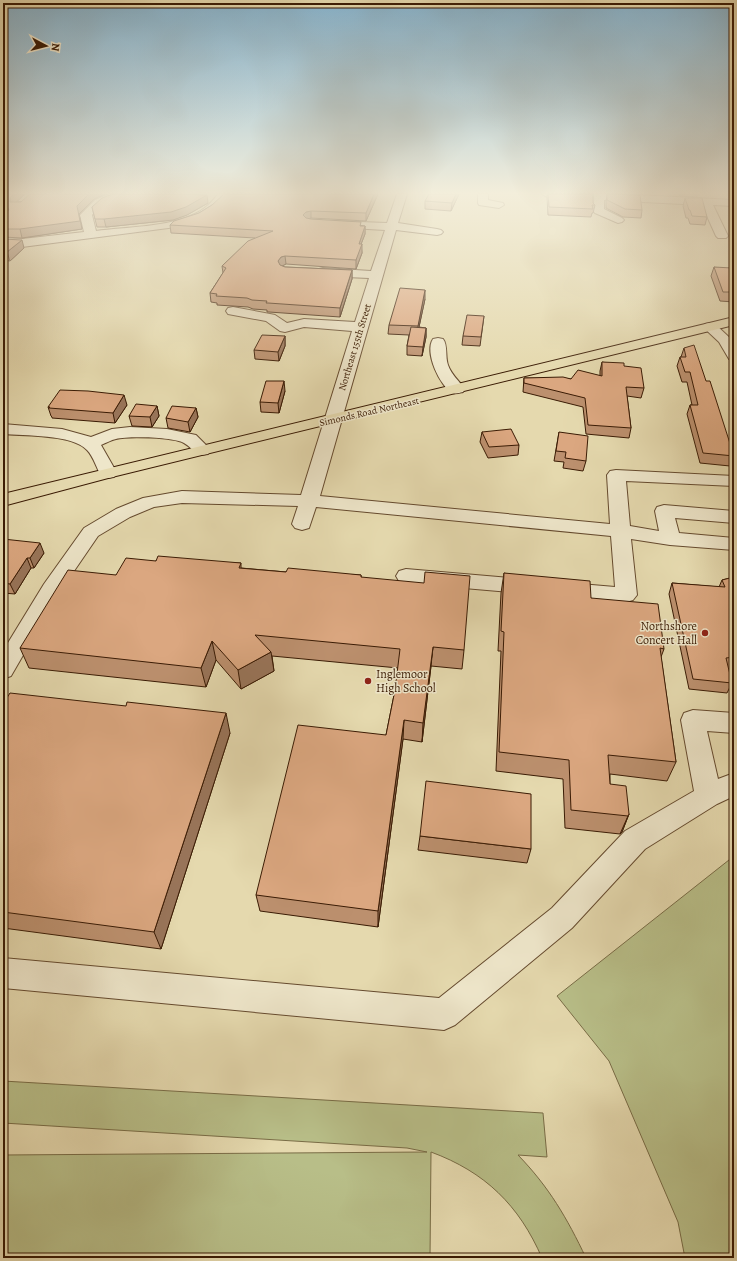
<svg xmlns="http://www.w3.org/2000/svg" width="737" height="1261" font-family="Alegreya,serif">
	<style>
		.green { fill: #b8be88; stroke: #796c46 }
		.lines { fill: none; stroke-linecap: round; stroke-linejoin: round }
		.minor-casing { stroke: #654a2e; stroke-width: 2 }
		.major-casing { stroke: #3a1b04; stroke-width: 2 }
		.minor { fill: #eee6ca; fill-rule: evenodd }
		.major { fill: #e5d9ae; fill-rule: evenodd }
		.wall { fill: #bc906e; stroke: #3a1b04 }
		.shaded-wall { fill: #99755a; stroke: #3a1b04 }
		.building { fill: #dba780; stroke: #3a1b04 }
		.poi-dot { fill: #8f2418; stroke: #eee6ca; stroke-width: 1.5 }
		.labels { text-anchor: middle; stroke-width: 3; stroke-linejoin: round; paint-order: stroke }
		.far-street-label { font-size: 10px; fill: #3a1b04; stroke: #eee6ca }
		.poi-label { font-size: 12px; fill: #3a1b04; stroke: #eee6ca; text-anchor: end }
	</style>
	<rect width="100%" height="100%" fill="#e5d9ae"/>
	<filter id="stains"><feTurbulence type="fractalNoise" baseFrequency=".005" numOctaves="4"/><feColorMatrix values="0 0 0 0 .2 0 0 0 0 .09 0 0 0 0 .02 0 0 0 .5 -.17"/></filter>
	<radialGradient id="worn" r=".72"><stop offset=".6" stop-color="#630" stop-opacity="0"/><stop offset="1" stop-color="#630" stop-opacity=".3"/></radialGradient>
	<g class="green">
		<path d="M734 856V1258H685L678 1222 609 1061 557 996Z"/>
		<path d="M3 1081 543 1113 547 1157 518 1155C549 1187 567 1218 586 1258H542C519 1205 485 1172 431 1152L430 1258H3V1155L427 1152 407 1148 3 1123Z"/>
	</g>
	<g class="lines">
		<g class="minor-casing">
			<g id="minor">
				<path d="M109 194 130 195 129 197C111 202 104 200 92 215L96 231C125 227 169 227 195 214 204 210 212 202 218 194H229C215 214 199 222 176 227L22 247 3 246V238L22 239 84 232 80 215 95 200Z"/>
				<path d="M397 194H407L398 223 437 229 441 230 443 232 441 234 437 235 396 230 320 496 610 524 607 475 610 471 616 470 734 476V486L626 481 630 526 659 531 655 511 657 507 664 505 734 511V523L675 518 679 533 734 538V550L670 545 631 539 637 595 633 600 626 602 406 583 399 581 396 576 399 571 406 569 615 587 611 536 316 507 309 528 302 530 295 528 292 524 298 506 182 503 154 507 130 517 98 536 59 593 11 676 3 679V651L44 584 84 528 116 509 143 498 182 491 301 495 352 331 304 327 285 332 280 331 266 321 228 314 226 311 228 308 233 307 270 314 275 315 287 323 304 319 355 322 369 278 323 276 319 275 317 272 319 269 323 268 371 271 385 230 333 227 329 226 327 224 329 222 333 221 387 223Z"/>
				<path d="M478 194H488V200L503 203 504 205 499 208 479 205 478 203Z"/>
				<path d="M542 194H618L734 200V206L713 205 728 236 726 238H718L716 236 702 205 604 200V209L622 218 624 220 622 222 618 223 595 213 593 211V199L547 197Z"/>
				<path d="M710 323 715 324 732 340 734 343V360L729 359 719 342 703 327 705 324Z"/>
				<path d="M438 338 443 339C448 345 445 357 448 365 451 374 459 381 465 389L463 392C459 393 456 394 453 393 440 387 424 352 433 339Z"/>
				<path d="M3 424 62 429 91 437 112 429 130 427 167 429 196 435 211 450 208 454C193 457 195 449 184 443 173 437 128 436 116 439 111 440 106 443 101 445L117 473 114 477 108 478 102 477C96 468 94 457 87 450 72 434 24 436 3 434Z"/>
				<path d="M693 710 734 713V733L707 731 718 779 734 773V796L717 804 645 849 572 928 455 1025 444 1030 3 988V958L439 998 552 908 625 831 694 791 681 720 684 713Z"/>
			</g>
		</g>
		<g class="major-casing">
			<path id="major" d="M734 317V325L112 477 3 506V494Z"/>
		</g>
		<use href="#minor" class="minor"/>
		<use href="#major" class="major"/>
	</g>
	<g class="wall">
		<path d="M3 194 16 202 94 199 79 214 82 229 22 238 3 237V214L5 213H3Z"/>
		<path d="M378 194 366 221 311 218 309 219 365 226V234L361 244 362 253 356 269 286 264 282 266 285 267 352 270V279L340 317 269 312H267V310L253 309 248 307 217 305V303L211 302 210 293 223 273 222 266 255 238 171 233 170 225 199 213 212 205Z"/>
		<path d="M459 194 451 211 425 209V201Z"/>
		<path d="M547 194H593V203L595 205 593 213H592L591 217 548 215 547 198Z"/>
		<path d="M607 194 642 210 641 218 623 217 606 208V202Z"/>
		<path d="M680 194H697V197L680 196Z"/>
		<path d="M685 198 707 217 705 225 690 224 688 218H686L683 206Z"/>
		<path d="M208 203 187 215 173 220 106 227H97L92 207Z"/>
		<path d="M3 239 24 248 10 261 3 260Z"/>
		<path d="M714 267 734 273V302L720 301 711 276Z"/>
		<path d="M425 299 419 327 426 328V337L422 356 407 355V346L409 335 388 334 389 325Z"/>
		<path d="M484 316 480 346 462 345 463 336Z"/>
		<path d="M285 336V346L279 361 255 359 254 350Z"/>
		<path d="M684 348 734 456 730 466 700 463 687 414 690 405H692L687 382H682L677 366 680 357H681Z"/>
		<path d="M602 362 624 366 644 388 641 398 627 396 631 428 629 438 586 434 583 407 523 392 524 378 571 379 600 376V371Z"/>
		<path d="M285 391 279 413 261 412 260 402Z"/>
		<path d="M127 405 115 423 52 418V417L51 416 48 407Z"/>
		<path d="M157 406 159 416 152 427 132 426 129 416Z"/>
		<path d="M196 408 198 417 190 432 168 428 166 418Z"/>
		<path d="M482 432 519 445 518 455 488 458 480 442Z"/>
		<path d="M559 432 586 461 583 471 563 468 564 462 554 461Z"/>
		<path d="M3 539 44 553 34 568H31L15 594 3 593Z"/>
		<path d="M156 561 241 563V568L286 572 361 575V577L464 650 462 669 431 666 422 742 403 739 378 927 260 911 256 895 386 735 395 690 398 668 272 656 274 671 241 689 216 660 206 687 29 668 20 648 116 575Z"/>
		<path d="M504 573 591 598 664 649 661 657 676 762 667 781 610 774V784L629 814 622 832 620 834 565 828 563 779 496 771 501 651H498L501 593Z"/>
		<path d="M734 577V668H729L732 683 727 693 689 689 669 594 672 583 719 587 722 580Z"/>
		<path d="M3 704 230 733 161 949 3 928Z"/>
		<path d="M420 836 531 849 527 863 418 850Z"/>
	</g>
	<g class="shaded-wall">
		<path d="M14 194H25L12 206 10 198Z"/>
		<path d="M89 194H105L94 199 79 214 82 229 22 238 20 229Z"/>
		<path d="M374 194H378L366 221V213Z"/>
		<path d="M456 194H459L451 211 452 203Z"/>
		<path d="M207 195 208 203 187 215 173 220 106 227 104 219Z"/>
		<path d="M311 211V218L306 220 303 215 306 212Z"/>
		<path d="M365 226V234L360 247 362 244V253L356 269V260L359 244Z"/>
		<path d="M22 240 24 248 10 261 7 252Z"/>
		<path d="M285 256 286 264 282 266 279 269 278 261 281 257Z"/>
		<path d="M352 270V279L340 317V308Z"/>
		<path d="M425 290V299L417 336 418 326Z"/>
		<path d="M426 328V337L422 356 423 347Z"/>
		<path d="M285 336V346L279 361 278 352Z"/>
		<path d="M284 381 285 391 279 413 278 403Z"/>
		<path d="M124 395 127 405 115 423 113 413Z"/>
		<path d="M157 406 159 416 152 427 150 417Z"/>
		<path d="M196 408 198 417 190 432 188 422Z"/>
		<path d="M40 543 44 553 34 568 30 558Z"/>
		<path d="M27 558 31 568 15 594 10 584Z"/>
		<path d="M212 641 216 660 206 687 201 668Z"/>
		<path d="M433 647 431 666 422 742 423 723Z"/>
		<path d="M271 652 274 671 241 689 238 670Z"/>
		<path d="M226 713 230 733 161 949 154 932Z"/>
		<path d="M404 720 403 739 378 927V911Z"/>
		<path d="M629 814 622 832 620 834 628 816Z"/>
	</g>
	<g class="building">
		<path d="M3 194H14L10 198V202H21L30 194H89L77 206 80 221 20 229H3V214L5 213 9 210 7 206 3 205Z"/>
		<path d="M113 194H180L207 195 186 207 171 212 104 219H95L92 207 102 198Z"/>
		<path d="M224 194H374L366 213 311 211 306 212 303 215 306 218 311 219 361 222 360 226H365L359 244H362L356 260 285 256 281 257 278 261 280 265 285 267 352 270 340 308 268 303H266L267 301 252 300 247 298 216 296 217 294 210 293 226 268 222 266 248 241 273 231 170 225 174 221 199 213 212 205Z"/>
		<path d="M429 194H456L452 203 425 201Z"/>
		<path d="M548 194H593V203L595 205H592L593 209 549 207Z"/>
		<path d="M607 194 640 195 642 210 625 209 607 200Z"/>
		<path d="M685 198H702L707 217 692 216 690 210H689Z"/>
		<path d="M3 239 22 240 7 252H3Z"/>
		<path d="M714 267 732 268 734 273V292H723Z"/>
		<path d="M400 288 425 290 418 326 389 325Z"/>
		<path d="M467 315 484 316 481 337 463 336Z"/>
		<path d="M411 327 426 328 423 347 407 346Z"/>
		<path d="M262 335 285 336 278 352 254 350Z"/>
		<path d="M694 345 706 381H710L734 456 703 453 690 405H698L690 372H685L680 357H686L684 348Z"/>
		<path d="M602 362 624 363V366L641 368 644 388 626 387 631 428 588 425 585 398 524 383V378L563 377 571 379 578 370 602 376Z"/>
		<path d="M266 381H284L278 403 260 402Z"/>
		<path d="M60 390 88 391 124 395 113 413 49 408 50 407H48Z"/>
		<path d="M136 404 157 406 150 417 129 416Z"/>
		<path d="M172 406 196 408 188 422 166 418Z"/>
		<path d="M511 429 519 445 489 447 482 432Z"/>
		<path d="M559 432 588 436 586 461 565 458 566 452 556 451Z"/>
		<path d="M3 539 40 543 30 558H27L10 584 3 583Z"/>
		<path d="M158 556 241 563 239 568 286 572 288 568 361 575V577L424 583 425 572 470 576 464 650 433 647 423 723 404 720 378 911 256 895 298 725 386 735 395 690 400 649 255 635 271 652 238 670 212 641 201 668 20 648 68 570 116 575 126 558 156 561Z"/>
		<path d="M504 573 590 581 591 598 658 604 664 649 660 648 676 762 608 755 610 784 626 786 629 814 628 816 571 810 569 760 499 752 504 632 501 631Z"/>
		<path d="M734 577V657L726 658 732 683 693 679 672 583 725 587 722 580Z"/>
		<path d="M10 693 126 706 127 702 226 713 154 932 3 912V704Z"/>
		<path d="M426 781 531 794V849L420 836Z"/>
	</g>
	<linearGradient id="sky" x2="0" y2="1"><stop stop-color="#87b6d2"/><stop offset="0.52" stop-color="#f3eedb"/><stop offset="1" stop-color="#f3eedb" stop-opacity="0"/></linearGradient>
	<rect width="737" height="371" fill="url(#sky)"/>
	<g class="poi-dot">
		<circle cx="705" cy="633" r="4"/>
		<circle cx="368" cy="681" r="4"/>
	</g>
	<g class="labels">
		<g class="far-street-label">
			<text transform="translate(354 347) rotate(-73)" y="4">Northeast 155th Street</text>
			<text transform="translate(369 411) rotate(-13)" y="4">Simonds Road Northeast</text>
		</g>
		<g class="poi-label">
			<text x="697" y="630">Northshore<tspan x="697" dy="14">Concert Hall</tspan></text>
			<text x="376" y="678" text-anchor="start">Inglemoor<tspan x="376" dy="14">High School</tspan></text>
		</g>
	</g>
	<rect width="737" height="1261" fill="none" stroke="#e5d9ae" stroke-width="16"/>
	<rect x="4" y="4" width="729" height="1253" fill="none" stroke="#3a1b04" stroke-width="2"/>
	<rect x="8" y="8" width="721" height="1245" fill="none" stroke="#3a1b04"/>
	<g transform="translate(46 46) rotate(97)" stroke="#eee6ca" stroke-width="3" paint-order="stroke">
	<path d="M0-3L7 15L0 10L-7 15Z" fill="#3a1b04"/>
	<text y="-6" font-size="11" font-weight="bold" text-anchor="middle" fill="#3a1b04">N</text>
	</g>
	<rect width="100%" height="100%" filter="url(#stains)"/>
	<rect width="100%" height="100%" fill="url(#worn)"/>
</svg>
